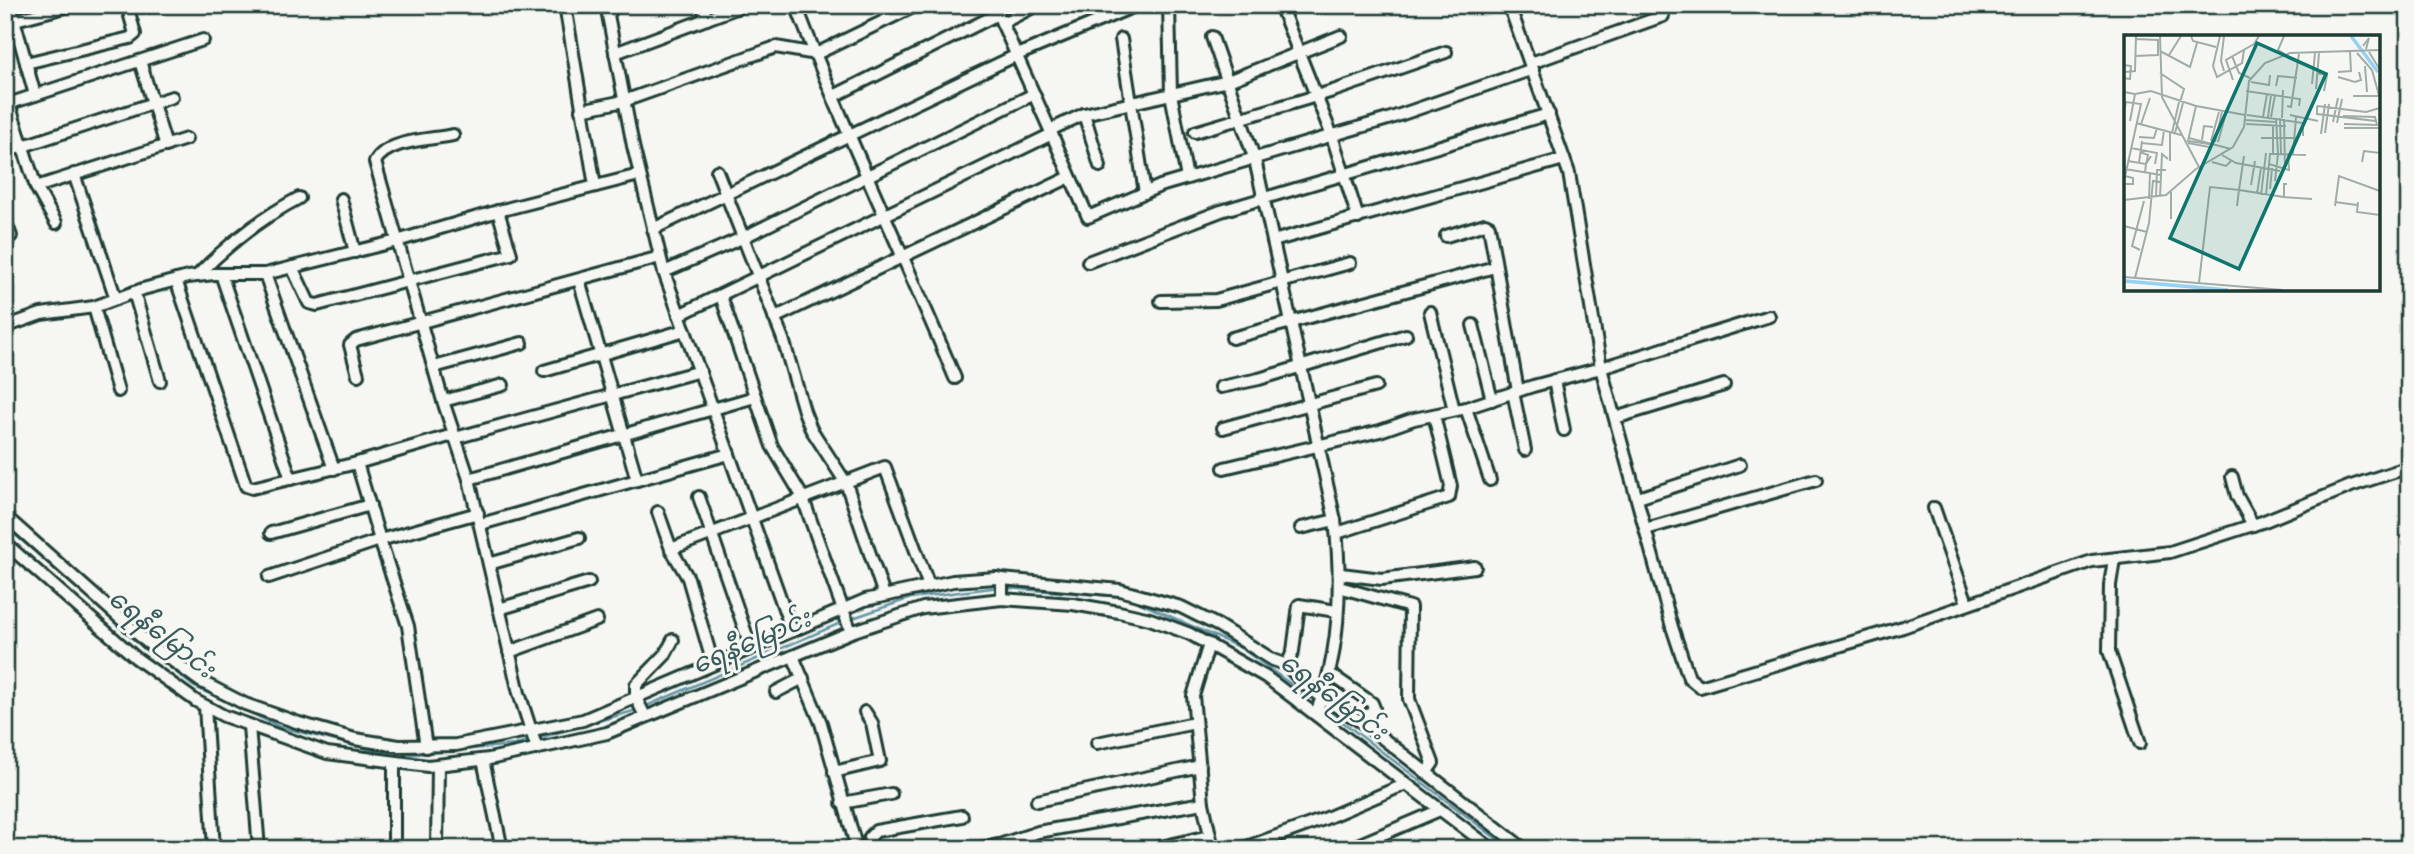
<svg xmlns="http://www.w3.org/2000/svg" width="2414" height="854" font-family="Itim,'Noto Sans Myanmar',sans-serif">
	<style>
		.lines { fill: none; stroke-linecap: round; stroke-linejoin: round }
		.stream { stroke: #6696a8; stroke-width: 2.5 }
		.minor-casing { stroke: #1f3d34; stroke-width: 16 }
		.minor { stroke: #f6f6f2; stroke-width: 10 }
		.labels { text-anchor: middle; stroke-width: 6; stroke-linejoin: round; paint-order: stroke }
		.water-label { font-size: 26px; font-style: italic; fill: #375b5b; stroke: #f6f6f2 }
		.inset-river { fill: none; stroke: #95d1f5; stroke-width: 3.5 }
		.inset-road { fill: none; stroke: #a0aca6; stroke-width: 2 }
		.view { fill: #0f766e; fill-opacity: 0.15; stroke: #0f766e; stroke-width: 3.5 }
		.inset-edge { fill: none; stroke: #1f3d34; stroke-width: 3.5 }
	</style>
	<rect width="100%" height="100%" fill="#f6f6f2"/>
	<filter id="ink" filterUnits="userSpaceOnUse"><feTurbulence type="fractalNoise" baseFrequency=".0143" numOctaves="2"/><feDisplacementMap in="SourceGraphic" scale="14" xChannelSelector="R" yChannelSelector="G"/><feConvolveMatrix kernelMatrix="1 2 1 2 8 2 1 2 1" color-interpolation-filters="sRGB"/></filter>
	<g filter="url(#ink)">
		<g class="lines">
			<g class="stream">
				<path d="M5 526 137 640"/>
				<path d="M1006 588 1127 597 1241 648 1317 703"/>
				<path d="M850 619 911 598 1000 587"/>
				<path d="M150 651 193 686 280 727 396 756 514 745 530 740"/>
				<path d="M644 707 843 622"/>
				<path d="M1323 707 1510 849"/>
				<path d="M536 739 637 710"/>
			</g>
			<g class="minor-casing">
				<g id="minor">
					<path d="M10 5 35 95"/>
					<path d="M565 5 595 186"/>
					<path d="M615 5 608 15 633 146 664 272 792 631"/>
					<path d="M702 5 707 19"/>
					<path d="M796 5C844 131 903 253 955 378"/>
					<path d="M994 5 1050 130 1084 114 1228 81 1341 36"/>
					<path d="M1169 5 1171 94 1187 178"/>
					<path d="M1280 5 1332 136 1358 218"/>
					<path d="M1509 5 1569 173 1601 368 1769 316"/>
					<path d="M15 20 73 5"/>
					<path d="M1002 23 1037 5"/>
					<path d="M1212 37 1255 160 1335 520C1342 583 1341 653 1316 713"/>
					<path d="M1121 39 1145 193"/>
					<path d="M615 53 744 5"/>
					<path d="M140 61 166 146"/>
					<path d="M26 63 130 38 135 34 127 5"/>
					<path d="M1531 63 1663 16"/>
					<path d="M834 96 998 14"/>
					<path d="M9 104 36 187 56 223"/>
					<path d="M5 105 203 40"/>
					<path d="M581 110 624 101 776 47 816 54 917 5"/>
					<path d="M1084 114 1100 166"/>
					<path d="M1050 130 1088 217 1160 186 1388 119 1533 69"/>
					<path d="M1195 132 1333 91 1446 52"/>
					<path d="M453 135C432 140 387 139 375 162L443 401 469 479 519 693 537 749"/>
					<path d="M5 152 172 97"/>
					<path d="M717 171 783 339 804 411 811 429 846 483 884 595"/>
					<path d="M74 174 116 299"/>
					<path d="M36 187 186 139"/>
					<path d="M341 199 355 252"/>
					<path d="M498 211 639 175"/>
					<path d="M5 220 11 236"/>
					<path d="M653 229 1017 55 1137 5"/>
					<path d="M1446 236 1485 224 1489 226 1518 391"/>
					<path d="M1273 241 1564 159"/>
					<path d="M1088 262 1221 211 1549 114"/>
					<path d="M664 272 742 238 1034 94"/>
					<path d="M221 274 291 479"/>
					<path d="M265 274 334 469"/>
					<path d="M197 276C227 245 261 218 299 198"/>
					<path d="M176 280 246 486 252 488 357 463"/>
					<path d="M579 280 637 480"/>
					<path d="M134 292 160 381"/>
					<path d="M721 296 772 446 802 496 851 632"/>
					<path d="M1161 301 1216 300 1350 263"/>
					<path d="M94 307 118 391"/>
					<path d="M1430 312 1454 410"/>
					<path d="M679 315 1052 134"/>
					<path d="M774 318 1070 177"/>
					<path d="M1473 325 1492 400"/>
					<path d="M5 327 41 314 94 307 143 289 188 277 214 274H265L397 241 498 211 511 254 317 305 309 303 292 267"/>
					<path d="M1232 338 1495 267"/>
					<path d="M434 367 522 343"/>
					<path d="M544 371 685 330"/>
					<path d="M358 375 350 345 356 340 660 257"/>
					<path d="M1554 380 1564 430"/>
					<path d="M1221 387 1259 379 1406 335"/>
					<path d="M1513 392 1525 450"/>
					<path d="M443 401 503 385"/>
					<path d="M1466 408 1490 480"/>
					<path d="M1615 418 1724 385"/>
					<path d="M1223 428 1376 386"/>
					<path d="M453 435 357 463 380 540 478 513"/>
					<path d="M455 438 700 371"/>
					<path d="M1224 468 1380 431 1414 419 1466 408 1533 386 1601 368 1672 627 1689 678 1700 687 1903 627 2092 561 2170 552 2262 522 2351 486 2409 467"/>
					<path d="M2232 477 2237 496 2253 525"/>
					<path d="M469 479 755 397"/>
					<path d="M699 497 751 648"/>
					<path d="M1638 498 1740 465"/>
					<path d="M1934 508 1967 603"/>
					<path d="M658 512 671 549 688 578 713 664"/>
					<path d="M5 516 148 643 200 681 245 704 299 723 355 739 399 746 456 745 583 720 865 600 953 581 996 578 1002 579V599"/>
					<path d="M481 524 729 454"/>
					<path d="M1301 528 1335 520"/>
					<path d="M1646 529 1816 480"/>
					<path d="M271 533 370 505"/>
					<path d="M1337 533 1449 497 1451 486 1434 415"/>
					<path d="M5 543 136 658 196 701 224 716 327 753 428 766 489 759 607 733 851 632 923 608 1002 599 1073 604 1119 612 1150 619 1190 634 1266 677 1492 849"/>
					<path d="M671 549 885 467 929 586"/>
					<path d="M2114 559 2110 585 2109 651 2140 743"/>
					<path d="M489 564 579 538"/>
					<path d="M1341 574 1382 579 1475 567"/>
					<path d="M269 577 380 540 408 626 426 747"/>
					<path d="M1002 579 1120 590 1181 607 1219 626 1273 660 1287 665 1301 681 1323 698 1363 723 1524 849"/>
					<path d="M1339 587 1410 607 1409 699 1433 763 1426 773"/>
					<path d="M499 609 589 582"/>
					<path d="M1209 644 1193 696 1203 803 1213 849"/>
					<path d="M509 652 597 620"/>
					<path d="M793 656 821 723 857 849"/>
					<path d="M1287 665 1293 651 1299 605 1336 611"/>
					<path d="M1329 673 1372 703 1374 708 1363 723"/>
					<path d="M776 692 803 678"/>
					<path d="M205 706 214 849"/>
					<path d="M645 716 636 698V685L665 655 673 640"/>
					<path d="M249 726 259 849"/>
					<path d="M1097 743 1195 723"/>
					<path d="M483 760 502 849"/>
					<path d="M394 763V849"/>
					<path d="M834 772 880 761 872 723 865 712"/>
					<path d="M1037 801 1200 766"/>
					<path d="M842 803 891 794"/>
					<path d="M437 849 438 765"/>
					<path d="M869 849 870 837 876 831 962 816"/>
					<path d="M974 849 999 845 1038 832 1203 803"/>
					<path d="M1152 849 1209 836"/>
					<path d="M1241 849 1324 819 1406 784"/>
					<path d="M1348 849 1440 810"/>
				</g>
			</g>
			<use href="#minor" class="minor"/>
		</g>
	</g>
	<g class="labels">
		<g class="water-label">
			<text transform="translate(162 633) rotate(38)" y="9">ရေနီမြောင်း</text>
			<text transform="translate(751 641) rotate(-23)" y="9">ရေနီမြောင်း</text>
			<text transform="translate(1334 696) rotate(37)" y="9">ရေနီမြောင်း</text>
		</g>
	</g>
	<g transform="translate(2124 35)">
		<rect width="256" height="256" fill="#f6f6f2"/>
		<path class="inset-river" d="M227 1 254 37M0 246 104 255"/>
		<path class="inset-road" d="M36 1 38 62 75 132M67 1 69 6 92 12M96 1 89 31 93 42 118 28 120 15M160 1 154 15 161 19M239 11 245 3 242 14M36 16 66 32 73 8M245 17 256 35M233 18 248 35 256 64M45 20 57 1M11 21 34 20V5L12 4M108 21 115 38 126 43M0 30 7 31 6 44 0 43M241 31 243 57M100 36 97 26 100 1M0 37 11 36 12 1M214 37 227 36 226 17M36 38 60 54 56 67M193 38 203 40 200 56M214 42 231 47 237 45 235 37M109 45 102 25 130 9 135 1M127 47 145 50 146 40M188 49 191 18M152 51 154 41 173 43M192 54 195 18M122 56 176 64 175 71M0 57 11 59 6 86M11 59 27 56 72 71M229 61H254M163 71 167 72 175 19M193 71V79L252 86 251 82 219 81M193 71 242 77 256 73M0 77 2 67 17 69 0 146M123 80 179 88V101M166 80 194 86M139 82 143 59M144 82 147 60M147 82 151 60M152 83 154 119M156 83 157 119M158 83 159 55M160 84 161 134M121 85 152 87M209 87 214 63M12 88 57 100M213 88 218 64M17 89 26 63M122 89 162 91M220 89 253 90 252 86M149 90V119M220 93H256M48 98 55 67M51 98 59 68M201 98 205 69M197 99 201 69M15 102 30 103 33 93M65 103 107 114M137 103H174M78 105 80 91 89 92M87 106 95 77M91 107 98 77M94 107 102 78M17 108 38 110 40 95M64 108 85 112M85 109 64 106 72 71 121 80M7 113 33 118 31 129M16 117 24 120 22 129 27 121M169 119 172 82M98 120 112 128 156 136M4 126 22 129 21 138M46 126V97M88 127 102 131 107 126M238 127 240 116 256 118M15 128 18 106M145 129 165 135 164 119M1 134 37 140M151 146 154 119 182 120M0 149H9V143L1 141M127 150 131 126M146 154 148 133M47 157V184M133 159 137 133M137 160 142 118M142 160 146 119H154M36 162 38 119 44 124M160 162 188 164M32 163 33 135H42M25 164 26 139M0 165 42 160 72 134 109 112 120 92 125 46 141 28 166 18 256 15M211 167 233 170M234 167 233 177 256 180M113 171 115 155 160 162V149H163M211 171 215 141 256 156M0 191 23 197M16 215 8 211 20 166M0 242 159 255M11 243 25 188 29 146 36 147M75 248 86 152 115 155 120 121"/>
		<path class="view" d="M133 8 202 39 115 234 46 203Z"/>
		<rect width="256" height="256" class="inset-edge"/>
	</g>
	<rect width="2414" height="854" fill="none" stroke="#f6f6f2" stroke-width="28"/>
	<rect x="14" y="14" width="2386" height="826" fill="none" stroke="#1f3d34" stroke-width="2.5" filter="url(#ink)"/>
</svg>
